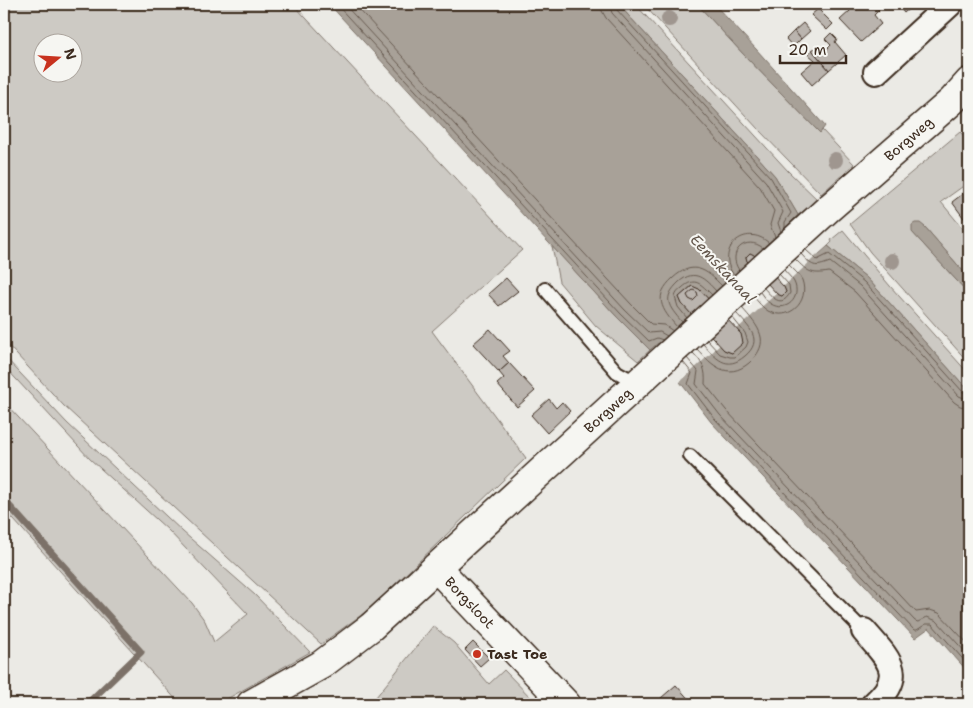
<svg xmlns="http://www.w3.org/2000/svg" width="973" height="708" font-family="'Shantell Sans',sans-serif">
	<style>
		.green { fill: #cdcac4; stroke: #847a71; fill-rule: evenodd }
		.water { fill: #a8a198; stroke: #7c7167; fill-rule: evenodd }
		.pier { fill: #ebeae5 }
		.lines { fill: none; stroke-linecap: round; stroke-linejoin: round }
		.shore { stroke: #675a4f; stroke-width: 1 }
		.stream { stroke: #7c7167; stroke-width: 7 }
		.building { fill: #bab4ae; stroke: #3b2a1e }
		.service-casing { stroke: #3b2a1e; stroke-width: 16 }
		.minor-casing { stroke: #3b2a1e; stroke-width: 28 }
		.tertiary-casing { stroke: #3b2a1e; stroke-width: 31 }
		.secondary-casing { stroke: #3b2a1e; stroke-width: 31 }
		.service { stroke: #f6f6f2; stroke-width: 12 }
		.minor { stroke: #f6f6f2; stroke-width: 24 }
		.tertiary { stroke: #f6f6f2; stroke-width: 28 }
		.secondary { stroke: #f6f6f2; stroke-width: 28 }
		.tree { fill: #9f968f }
		.poi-dot { fill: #c8321e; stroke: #f6f6f2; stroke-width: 2 }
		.labels { text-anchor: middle; stroke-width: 4; stroke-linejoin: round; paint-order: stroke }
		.street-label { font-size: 14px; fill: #3b2a1e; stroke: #f6f6f2 }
		.poi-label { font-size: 14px; font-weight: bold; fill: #3b2a1e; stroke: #f6f6f2; text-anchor: start }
		.water-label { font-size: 15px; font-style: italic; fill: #615449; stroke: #f6f6f2 }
	</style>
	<rect width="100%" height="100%" fill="#ebeae5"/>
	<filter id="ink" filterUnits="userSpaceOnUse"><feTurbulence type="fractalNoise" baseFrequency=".02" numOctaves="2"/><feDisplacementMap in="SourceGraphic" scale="10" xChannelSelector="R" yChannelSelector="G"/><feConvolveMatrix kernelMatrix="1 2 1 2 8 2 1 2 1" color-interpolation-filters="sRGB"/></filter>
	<g filter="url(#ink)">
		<g class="green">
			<path d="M4 4H293L522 250 432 331 526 458 383 596 367 611 321 644 64 406 4 341ZM42 42H72V72H42Z"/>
			<path d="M618 4H635L788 171 820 202 808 213 805 210 798 215 775 176Z"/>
			<path d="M643 4H697L745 56 820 133 822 130 854 164 821 194 758 129Z"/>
			<path d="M960 132 965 137 969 134V182L941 202 969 236V278L925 227 912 232 969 294V363L870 252 850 224Z"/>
			<path d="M843 230 890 286 969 374V391L867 278 828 246 832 242 831 240Z"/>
			<path d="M552 246 617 317 650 350 638 361 596 326 559 282Z"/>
			<path d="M4 356 67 423 183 532 255 595 310 652 218 704H180L4 509V402L192 603 205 621 214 642 248 614 168 530 90 459 4 366Z"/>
			<path d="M433 626 454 643 489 684 504 670 537 704H383L376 697Z"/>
		</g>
		<g class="water">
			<path d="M329 4H618L775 176 798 215 789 224 818 255 828 246 867 278 969 391V673L929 628 915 638 711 422 680 382 687 375 658 343 650 350 617 317ZM750 253 754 255 784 287 786 292 782 296 777 294 747 261 746 257ZM691 286 699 289 741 334 732 353 724 350 682 304 679 297Z"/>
			<path d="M697 4H714L756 49 825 126 820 133 745 56Z"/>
			<path d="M915 223H920L925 227 969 278V294L912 232V225Z"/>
		</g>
		<g class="pier">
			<path d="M792 224 818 252 826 244H829L782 288 754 258Z"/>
			<path d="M750 261 778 292 735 331 707 301Z"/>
			<path d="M693 313 721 344 678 384V381L684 375 658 346 650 352Z"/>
		</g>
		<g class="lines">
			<g class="shore">
				<path d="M336 4 621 314 649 341 657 338 663 340"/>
				<path d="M344 4 625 310 649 333 660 332 667 336"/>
				<path d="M354 4 631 304 651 324 664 325 673 331"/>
				<path d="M601 4 602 11 606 18 760 187 774 211 770 225 775 237"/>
				<path d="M609 4 612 13 766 182 783 212 778 223 781 232"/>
				<path d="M615 4 616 9 771 178 791 213 785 222V228"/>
				<path d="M806 250 817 260 829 254 864 282 963 392 969 394"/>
				<path d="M801 254C813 267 814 268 830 262L860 286 959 396 969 400"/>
				<path d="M795 259C808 272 811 275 829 272L855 292 954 402 960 406 969 408"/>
				<path d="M739 270C726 252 746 234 763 248"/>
				<path d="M734 275C714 250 745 221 769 243"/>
				<path d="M764 288C772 297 781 309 790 293L789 285 779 274"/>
				<path d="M760 292C763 296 766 301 771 304 786 313 802 298 794 282 792 278 787 274 784 270"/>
				<path d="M754 297C758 302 763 308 768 311 789 322 810 302 802 280 799 274 794 270 789 265"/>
				<path d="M687 318 678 307 675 297C676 293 678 291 682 288 695 276 701 284 712 295"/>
				<path d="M682 322C668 306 662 298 679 282 695 268 705 279 716 291"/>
				<path d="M677 327C661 309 653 296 673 278 693 260 706 269 722 286"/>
				<path d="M707 340 720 354 730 357H735L746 347 748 342 745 333 732 317"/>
				<path d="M703 344C716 358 726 372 745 356 764 340 749 327 736 313"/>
				<path d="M697 349C712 365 727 381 749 363 772 342 759 327 742 308"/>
				<path d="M693 353C703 363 706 369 705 384L726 410 916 612 930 610 939 613 969 645"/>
				<path d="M687 358 698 371 696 384 720 415 915 621 918 622 927 617 937 621 969 656"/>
				<path d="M683 362 692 373 688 384 715 419 914 630H917L926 624H932L969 666"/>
			</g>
			<path class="stream" d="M4 500 141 652 87 704"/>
		</g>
		<g class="building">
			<path d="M844 4H873L879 10 874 15 881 24 861 42 840 20 850 11Z"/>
			<path d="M897 4H914L904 13Z"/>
			<path d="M818 9 833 24 827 30 811 15Z"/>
			<path d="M803 23 810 31 801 39 794 31Z"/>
			<path d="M794 31 801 39 793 47 786 39Z"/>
			<path d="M831 33 837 39 835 42 846 55 829 70 812 50 815 48 821 55 831 45 825 39Z"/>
			<path d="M812 50 829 70 812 85 801 72 815 60 808 54Z"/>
			<path d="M969 189V225L952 202Z"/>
			<path d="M750 253 754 255 784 287 786 292 782 296 777 294 747 261 746 257Z"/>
			<path d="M506 278 518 291 499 306 488 294Z"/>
			<path d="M692 286 699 289 741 334 743 343 732 353 724 350 682 304 679 297Z"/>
			<path d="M693 290 697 292 698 296 693 301 689 299 687 295Z"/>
			<path d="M490 329 510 351 503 356 509 363 499 372 473 344Z"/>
			<path d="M509 363 535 391 517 407 497 384 504 378 499 372Z"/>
			<path d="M549 399 556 408 562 402 570 411 547 433 531 415Z"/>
			<path d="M473 642 489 658 480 666 465 650Z"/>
			<path d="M676 685 693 704H666L661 698Z"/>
		</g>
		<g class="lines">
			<g class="service-casing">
				<g id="service">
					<path d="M545 289 617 372 637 383"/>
					<path d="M690 456 864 631"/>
				</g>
			</g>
			<g class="minor-casing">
				<g id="minor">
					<path d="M876 72 950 4"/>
					<path d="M864 631C887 658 908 674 874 704"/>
				</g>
			</g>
			<g class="tertiary-casing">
				<g id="tertiary">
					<path id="s1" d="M436 567 566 704"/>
				</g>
			</g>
			<g class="secondary-casing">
				<g id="secondary">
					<path id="s2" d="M251 704 321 665 371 627 828 209 952 101 969 82"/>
				</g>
			</g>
			<use href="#service" class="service"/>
			<use href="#minor" class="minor"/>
			<use href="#tertiary" class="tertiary"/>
			<use href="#secondary" class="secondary"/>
		</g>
		<g class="tree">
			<circle cx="669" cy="19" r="8"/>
			<circle cx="835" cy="160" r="8"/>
			<circle cx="892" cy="261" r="8"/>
		</g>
	</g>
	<circle class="poi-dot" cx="477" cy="654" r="5"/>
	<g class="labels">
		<g class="street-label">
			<text dy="5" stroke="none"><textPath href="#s2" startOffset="869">Borgweg</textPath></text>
			<text dy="5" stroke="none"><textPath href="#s2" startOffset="464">Borgweg</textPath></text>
			<text dy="5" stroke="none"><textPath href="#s1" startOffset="49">Borgsloot</textPath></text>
		</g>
		<g class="poi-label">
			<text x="487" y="659">Tast Toe</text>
		</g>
		<g class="water-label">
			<text transform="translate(723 269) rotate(47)" y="5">Eemskanaal</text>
		</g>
	</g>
	<rect width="973" height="708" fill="none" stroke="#f6f6f2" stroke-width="20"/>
	<rect x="10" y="10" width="953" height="688" fill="none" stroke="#3b2a1e" stroke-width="2" filter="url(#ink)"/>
	<g transform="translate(58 58) rotate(72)"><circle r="24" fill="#f6f6f2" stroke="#aba49d"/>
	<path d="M0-4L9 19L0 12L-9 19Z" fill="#c8321e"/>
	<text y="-8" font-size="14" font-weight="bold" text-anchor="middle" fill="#3b2a1e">N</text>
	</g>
	<path d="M780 55v8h66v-8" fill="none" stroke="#3b2a1e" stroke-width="2.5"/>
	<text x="788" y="55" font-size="15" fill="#3b2a1e" stroke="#f6f6f2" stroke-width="4" paint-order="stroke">20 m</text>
</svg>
